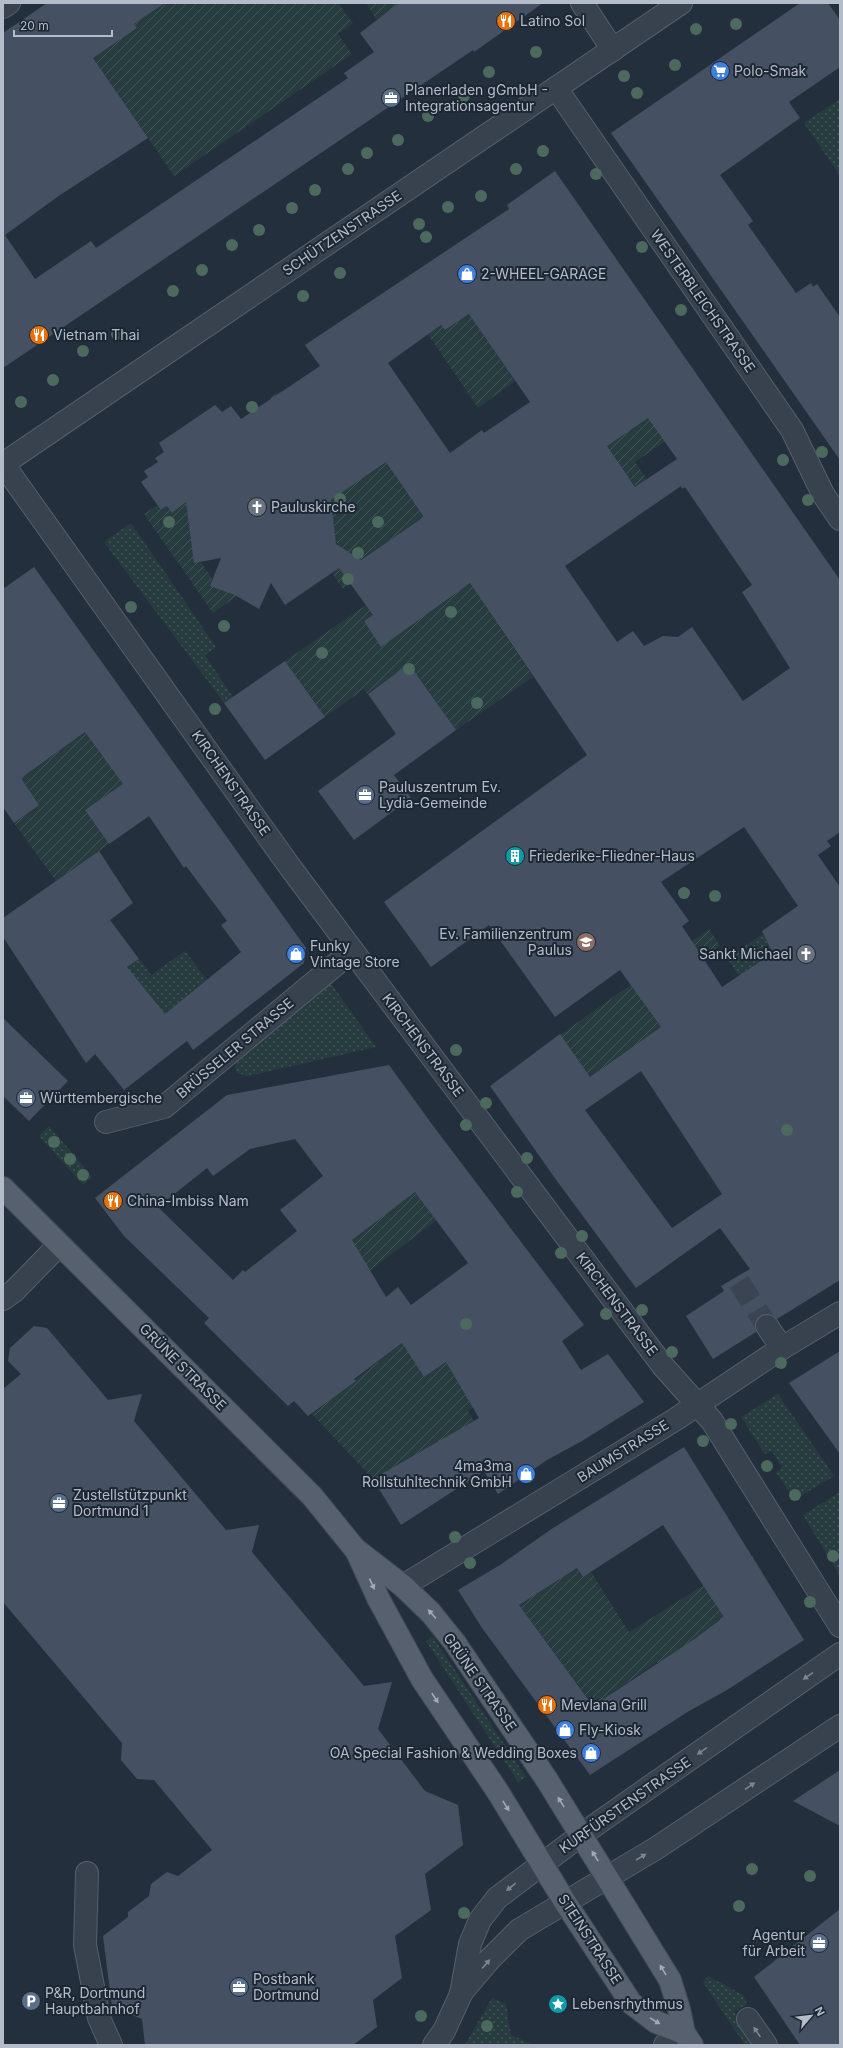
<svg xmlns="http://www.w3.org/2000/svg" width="843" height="2048" font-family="Inter,sans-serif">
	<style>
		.grass { fill: url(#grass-dots) }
		.garden { fill: url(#garden-furrows) }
		.building { fill: #455162; fill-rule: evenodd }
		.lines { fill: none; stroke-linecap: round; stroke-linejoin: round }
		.minor-tunnel { stroke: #3a4453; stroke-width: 22; stroke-dasharray: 22 11; stroke-linecap: butt }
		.minor-casing { stroke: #565f6c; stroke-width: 24 }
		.major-casing { stroke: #414a57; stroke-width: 24 }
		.minor { stroke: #38414e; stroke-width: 22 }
		.major { stroke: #56606e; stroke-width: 22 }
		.tree { fill: #4b6a5d }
		.oneway { fill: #a1aab7 }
		.oneway2 { fill: #7c8592 }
		.labels { text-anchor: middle; stroke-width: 4; stroke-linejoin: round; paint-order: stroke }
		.poi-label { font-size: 14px; fill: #b4bcc9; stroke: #1d2633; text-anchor: start }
		.street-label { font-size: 14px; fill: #b4bcc9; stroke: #1d2633 }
	</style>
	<defs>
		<pattern id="grass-dots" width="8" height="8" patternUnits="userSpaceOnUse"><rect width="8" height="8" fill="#263c3f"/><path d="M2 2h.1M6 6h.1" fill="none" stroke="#435659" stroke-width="1.8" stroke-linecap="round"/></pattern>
		<pattern id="garden-furrows" width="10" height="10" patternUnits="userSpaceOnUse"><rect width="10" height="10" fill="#263c3f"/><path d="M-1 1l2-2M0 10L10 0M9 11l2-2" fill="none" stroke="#435659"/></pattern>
	</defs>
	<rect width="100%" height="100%" fill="#242f3e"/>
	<g class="grass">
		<path d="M840 99V176L804 123Z"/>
		<path d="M131 523 216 647 205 655 233 697 224 703 104 542Z"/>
		<path d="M763 934 775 951 774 966 739 976 727 958Z"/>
		<path d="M185 951 207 980 167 1012V1017L113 977 139 959 151 975Z"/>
		<path d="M330 982 376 1047 247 1076 236 1072 235 1064Z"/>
		<path d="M49 1126 92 1176 83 1185 39 1136Z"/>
		<path d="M778 1394 834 1476 794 1500 776 1472 782 1468 772 1451 765 1454 741 1417Z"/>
		<path d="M840 1492V1576L803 1515Z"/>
		<path d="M433 1637 526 1777 518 1782 426 1641Z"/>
		<path d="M708 1976 743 1995 747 2004 734 2012 755 2045H745L703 1982Z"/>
		<path d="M492 1998 506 2004 511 2035 534 2045H465Z"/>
	</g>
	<g class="garden">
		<path d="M165 3H338L353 23 338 34 352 54 174 176 102 71 16 129 92 53Z"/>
		<path d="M366 3H424L382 16 377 20Z"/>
		<path d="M470 314 515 381 478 408 428 334 441 325 445 330Z"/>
		<path d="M281 391 298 416 370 438 447 549 393 538 351 566 358 578 343 589 333 575 343 552 331 534 325 506H332L331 499 245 416 276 406 270 398Z"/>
		<path d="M654 413 673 436 635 462 649 482 638 490 630 479 602 498 579 465Z"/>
		<path d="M181 496 193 513 194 563 200 561 213 580 256 582 213 613 144 514 158 505 162 510Z"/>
		<path d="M470 583 533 677 456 730 418 676 391 677 367 694 364 689 325 717 285 661 366 605 373 615 364 621 372 633Z"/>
		<path d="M91 728 95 746 107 762 113 758 130 792 149 817 124 833 106 808 93 805 85 810 109 844 56 881 14 823 39 805 21 778Z"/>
		<path d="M709 929 720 946 642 1000 661 1027 590 1077 578 1060 553 1077 536 1052Z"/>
		<path d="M416 1191 437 1220 361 1277 339 1250Z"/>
		<path d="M402 1343 424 1377 446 1362 473 1407 468 1411 478 1428 373 1479 312 1414Z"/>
		<path d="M752 1555 772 1590 660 1665 657 1662 612 1693 619 1705 601 1716 519 1605 577 1568 582 1577 591 1572 629 1632Z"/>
	</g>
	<g class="building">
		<path d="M47 3H165L134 24 137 28 93 58 148 138 60 195 5 235 35 279 91 241 96 248 348 78 344 73 374 52 360 33 399 3H543L474 52 473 50 3 368V33Z"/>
		<path d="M800 3H828L840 20V67L789 102 800 118 720 175 753 221 748 225 796 293 811 283 813 287 817 284 840 317V460L611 133Z"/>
		<path d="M555 171 840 580V832L827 841 831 846 818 855 840 887V1280L777 1319 772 1315 766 1314 760 1316 756 1321 755 1327 756 1332 713 1359 686 1316 724 1291 721 1286 750 1269 720 1228 636 1288 557 1181 490 1086 560 1034 590 1077 661 1027 620 970 555 1017 489 925 431 967 384 902 587 755 470 583 381 647 364 621 373 615 339 568 285 605 271 583 259 609 235 595 210 586 221 558 194 563 186 502 172 513 167 506 161 510 141 482 148 477 144 471 158 462 155 458 164 452 159 443 215 405 222 412 231 406 241 419 320 366 305 345 509 209 507 205ZM469 314 530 402 484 433 482 430 450 453 388 363 441 325 445 330ZM648 418 677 459 635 487 607 446ZM386 462 424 517 361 560 336 544 331 500ZM681 486 682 489 685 487 752 585 742 592 790 668 743 701 692 627 678 637 663 636 644 646 633 631 617 642 565 566ZM744 827 798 906 762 931 773 953 722 987 682 926 689 921 661 882ZM641 1071 722 1194 672 1228 585 1110Z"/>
		<path d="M34 567 306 948 304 963 193 1050 187 1041 124 1090 95 1054 86 1063 3 937V918L99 851 133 903 110 920 139 959 127 967 165 1014 241 952 221 925 227 921 186 866 184 868 149 816 109 844 85 810 123 784 85 732 21 778 39 805 14 823 3 807V589Z"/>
		<path d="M285 661 325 717 265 760 224 703Z"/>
		<path d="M409 664 456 730 394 775 411 798 354 840 318 791 396 734 368 694Z"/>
		<path d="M3 1018 68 1081 29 1121 3 1096Z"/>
		<path d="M389 1065 434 1127 584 1325 562 1341 581 1370 608 1354 644 1402 582 1441 547 1460 498 1494 484 1471 401 1525 373 1479 479 1418 446 1362 424 1377 402 1343 354 1379 356 1381 308 1416 294 1401 288 1406 204 1323 209 1318 124 1236 95 1198 227 1095ZM295 1139 323 1176 280 1210 297 1231 245 1272 243 1270 233 1280 158 1207 207 1168 213 1176 250 1149ZM415 1192 468 1263 411 1305 398 1287 386 1297 352 1240Z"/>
		<path d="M34 1326 47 1328 108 1400 142 1394 134 1421 226 1530 259 1525 252 1552 364 1686 392 1682 378 1729 425 1791 458 1805 463 1845 425 1874 431 1910 395 1936 402 1978 373 2000 377 2027 353 2045H145L142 2019 112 2007 103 1936 128 1917V1912L149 1896 151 1884 167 1872 178 1876 212 1850 154 1780 137 1779 121 1760 122 1743 3 1602V1389L21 1374 8 1361 10 1348Z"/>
		<path d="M840 1351V1454L789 1383Z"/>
		<path d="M684 1447 804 1640 727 1690 689 1711 590 1775 482 1628 458 1590 500 1565 553 1528ZM663 1525 724 1617 696 1638 593 1706 519 1605 577 1568 583 1577Z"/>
		<path d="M840 1770V1826L793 1801Z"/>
		<path d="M840 1909V2045H800L754 1977Z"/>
	</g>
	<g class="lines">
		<path class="minor-tunnel" d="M739 1282 767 1326"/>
		<g class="minor-casing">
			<g id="minor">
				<path d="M582 3 613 50"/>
				<path d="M3 7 9 3"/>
				<path d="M556 88 792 430 823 494 840 519"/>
				<path d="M3 464 290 867 663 1366 712 1421 840 1626"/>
				<path d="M3 464 681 3"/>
				<path d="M106 1122 164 1107 352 951"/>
				<path d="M3 1299 14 1291 59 1245"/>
				<path d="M767 1326 782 1348"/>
				<path d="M403 1586 676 1419 782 1348 840 1313"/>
				<path d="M87 1873 85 1945 99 2018 111 2045"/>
				<path d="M461 1993 490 1959 519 1930 655 1849 840 1726"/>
				<path d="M748 2019 766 2045"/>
				<path d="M434 2045 444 2031 461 1994 470 1944 480 1920 497 1898 581 1835 840 1654"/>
				<path d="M665 2045 684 2033"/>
			</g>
		</g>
		<g class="major-casing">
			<g id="major">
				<path d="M3 1188 312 1496 355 1549 403 1586 431 1613 455 1643 547 1780 670 1980 679 2009 684 2033 692 2045"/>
				<path d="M357 1552 378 1598 422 1679 498 1792 565 1902 631 2003 656 2022 684 2033"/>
			</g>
		</g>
		<use href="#minor" class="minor"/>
		<use href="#major" class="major"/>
	</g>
	<g class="tree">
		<circle cx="736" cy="24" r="6"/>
		<circle cx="696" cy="29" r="6"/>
		<circle cx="536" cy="52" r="6"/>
		<circle cx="675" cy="65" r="6"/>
		<circle cx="489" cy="72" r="6"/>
		<circle cx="624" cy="76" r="6"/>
		<circle cx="637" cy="93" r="6"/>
		<circle cx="464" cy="96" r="6"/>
		<circle cx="428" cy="116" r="6"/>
		<circle cx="398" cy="140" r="6"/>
		<circle cx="543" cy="151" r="6"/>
		<circle cx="367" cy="153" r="6"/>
		<circle cx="348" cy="169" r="6"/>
		<circle cx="516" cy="169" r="6"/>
		<circle cx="596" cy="174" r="6"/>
		<circle cx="315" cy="190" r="6"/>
		<circle cx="481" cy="196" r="6"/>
		<circle cx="448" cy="207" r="6"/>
		<circle cx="292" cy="208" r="6"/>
		<circle cx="419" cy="224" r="6"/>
		<circle cx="259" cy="230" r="6"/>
		<circle cx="426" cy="237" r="6"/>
		<circle cx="232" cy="245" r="6"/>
		<circle cx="642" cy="247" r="6"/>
		<circle cx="202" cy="270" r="6"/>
		<circle cx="340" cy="273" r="6"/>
		<circle cx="173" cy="291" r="6"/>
		<circle cx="303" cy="296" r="6"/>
		<circle cx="681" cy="310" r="6"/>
		<circle cx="117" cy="334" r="6"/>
		<circle cx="83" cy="351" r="6"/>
		<circle cx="53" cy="380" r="6"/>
		<circle cx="21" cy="402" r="6"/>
		<circle cx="252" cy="407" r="6"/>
		<circle cx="822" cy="452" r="6"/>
		<circle cx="783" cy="460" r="6"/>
		<circle cx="340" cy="499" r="6"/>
		<circle cx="808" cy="500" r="6"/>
		<circle cx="169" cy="522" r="6"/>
		<circle cx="378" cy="522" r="6"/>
		<circle cx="358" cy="553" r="6"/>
		<circle cx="348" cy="579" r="6"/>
		<circle cx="131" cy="607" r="6"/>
		<circle cx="451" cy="612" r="6"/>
		<circle cx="224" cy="626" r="6"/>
		<circle cx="322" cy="653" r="6"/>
		<circle cx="409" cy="669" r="6"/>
		<circle cx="477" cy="703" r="6"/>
		<circle cx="215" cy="709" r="6"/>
		<circle cx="684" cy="893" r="6"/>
		<circle cx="715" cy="896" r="6"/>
		<circle cx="456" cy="1050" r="6"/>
		<circle cx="486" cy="1103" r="6"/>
		<circle cx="466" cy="1125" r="6"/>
		<circle cx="787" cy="1130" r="6"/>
		<circle cx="54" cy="1142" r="6"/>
		<circle cx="527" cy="1158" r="6"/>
		<circle cx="70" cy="1159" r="6"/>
		<circle cx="83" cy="1175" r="6"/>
		<circle cx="517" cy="1192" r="6"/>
		<circle cx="582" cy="1236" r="6"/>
		<circle cx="561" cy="1253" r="6"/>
		<circle cx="642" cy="1310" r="6"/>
		<circle cx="606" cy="1314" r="6"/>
		<circle cx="466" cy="1324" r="6"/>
		<circle cx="672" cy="1352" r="6"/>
		<circle cx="781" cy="1363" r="6"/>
		<circle cx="731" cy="1424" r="6"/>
		<circle cx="703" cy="1441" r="6"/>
		<circle cx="767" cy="1466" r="6"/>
		<circle cx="795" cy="1495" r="6"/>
		<circle cx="455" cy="1537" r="6"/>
		<circle cx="833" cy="1556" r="6"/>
		<circle cx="470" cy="1563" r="6"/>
		<circle cx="810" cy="1602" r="6"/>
		<circle cx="752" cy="1869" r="6"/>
		<circle cx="810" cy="1876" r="6"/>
		<circle cx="739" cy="1906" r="6"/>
		<circle cx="464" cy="1913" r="6"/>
		<circle cx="421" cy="2016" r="6"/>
		<circle cx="487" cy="2026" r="6"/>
	</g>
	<defs><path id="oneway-solid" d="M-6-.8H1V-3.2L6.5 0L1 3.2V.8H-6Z"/></defs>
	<g class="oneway">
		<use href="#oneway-solid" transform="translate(372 1584) rotate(65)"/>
		<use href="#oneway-solid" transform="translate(432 1614) rotate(-131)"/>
		<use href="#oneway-solid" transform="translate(435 1698) rotate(57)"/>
		<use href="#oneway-solid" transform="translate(561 1802) rotate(-122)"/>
		<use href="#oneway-solid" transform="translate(506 1806) rotate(58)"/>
		<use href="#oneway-solid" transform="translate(595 1856) rotate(-122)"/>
		<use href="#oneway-solid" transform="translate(663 1970) rotate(-121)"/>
		<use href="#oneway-solid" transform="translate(655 2021) rotate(31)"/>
	</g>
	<g class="oneway2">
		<use href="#oneway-solid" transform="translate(808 1676) rotate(145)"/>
		<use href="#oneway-solid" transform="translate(702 1751) rotate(145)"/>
		<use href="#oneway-solid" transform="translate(750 1786) rotate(-34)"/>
		<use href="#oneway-solid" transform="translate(641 1857) rotate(-31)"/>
		<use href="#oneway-solid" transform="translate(511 1887) rotate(141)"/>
		<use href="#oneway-solid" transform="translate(486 1964) rotate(-50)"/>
		<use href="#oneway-solid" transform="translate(757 2032) rotate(-124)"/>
	</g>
	<defs>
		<g id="restaurant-disc" transform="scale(1)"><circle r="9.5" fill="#e8710a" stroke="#1d2633"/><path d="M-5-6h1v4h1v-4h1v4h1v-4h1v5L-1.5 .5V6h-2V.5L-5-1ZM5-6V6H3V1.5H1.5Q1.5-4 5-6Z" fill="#fff"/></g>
		<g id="supermarket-disc" transform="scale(1)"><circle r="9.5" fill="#3f7fe0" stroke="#1d2633"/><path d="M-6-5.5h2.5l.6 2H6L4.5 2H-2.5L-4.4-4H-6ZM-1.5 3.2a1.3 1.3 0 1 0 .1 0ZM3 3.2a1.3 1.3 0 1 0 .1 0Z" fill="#fff"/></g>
		<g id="office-disc" transform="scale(1)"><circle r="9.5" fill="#5c6f8a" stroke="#1d2633"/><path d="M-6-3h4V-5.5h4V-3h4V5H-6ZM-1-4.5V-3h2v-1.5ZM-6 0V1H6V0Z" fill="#fff"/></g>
		<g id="shop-disc" transform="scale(1)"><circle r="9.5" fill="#3f7fe0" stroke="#1d2633"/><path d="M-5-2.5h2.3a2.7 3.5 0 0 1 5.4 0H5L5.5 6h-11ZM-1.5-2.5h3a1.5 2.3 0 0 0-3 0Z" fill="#fff"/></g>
		<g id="church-disc" transform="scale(1)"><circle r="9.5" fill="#6b7280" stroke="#1d2633"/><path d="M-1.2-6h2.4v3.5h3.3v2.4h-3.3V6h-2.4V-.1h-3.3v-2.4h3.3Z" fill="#fff"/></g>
		<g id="building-disc" transform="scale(1)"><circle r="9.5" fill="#0f9aa8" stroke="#1d2633"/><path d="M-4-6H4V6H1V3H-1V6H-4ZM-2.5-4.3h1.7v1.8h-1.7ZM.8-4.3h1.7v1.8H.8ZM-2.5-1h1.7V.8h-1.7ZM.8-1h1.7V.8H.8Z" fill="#fff"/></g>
		<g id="school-disc" transform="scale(1)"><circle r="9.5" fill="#8d6e63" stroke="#1d2633"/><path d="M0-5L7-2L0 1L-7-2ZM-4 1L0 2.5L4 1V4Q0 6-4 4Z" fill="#fff"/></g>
		<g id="parking-disc" transform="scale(1)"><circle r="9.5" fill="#5c6f8a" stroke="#1d2633"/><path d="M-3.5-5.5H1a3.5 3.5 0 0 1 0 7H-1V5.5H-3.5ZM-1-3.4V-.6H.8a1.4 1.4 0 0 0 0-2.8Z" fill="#fff"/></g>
		<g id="sight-disc" transform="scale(1)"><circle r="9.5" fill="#0f9aa8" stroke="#1d2633"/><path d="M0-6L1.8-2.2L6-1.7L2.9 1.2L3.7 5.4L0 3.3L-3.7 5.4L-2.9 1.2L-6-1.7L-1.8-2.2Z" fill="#fff"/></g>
	</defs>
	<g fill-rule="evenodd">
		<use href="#restaurant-disc" x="506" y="21"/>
		<use href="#supermarket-disc" x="720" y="71"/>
		<use href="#office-disc" x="391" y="98"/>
		<use href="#shop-disc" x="467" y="274"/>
		<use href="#restaurant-disc" x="39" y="335"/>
		<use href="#church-disc" x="257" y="507"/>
		<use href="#office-disc" x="365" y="795"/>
		<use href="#building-disc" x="515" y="856"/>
		<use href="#school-disc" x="586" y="942"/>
		<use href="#shop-disc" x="296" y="954"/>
		<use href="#church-disc" x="806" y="954"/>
		<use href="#office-disc" x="26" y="1098"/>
		<use href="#restaurant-disc" x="113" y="1201"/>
		<use href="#shop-disc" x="526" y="1474"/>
		<use href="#office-disc" x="59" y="1503"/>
		<use href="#restaurant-disc" x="547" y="1705"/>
		<use href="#shop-disc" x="565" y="1730"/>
		<use href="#shop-disc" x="591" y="1753"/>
		<use href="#office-disc" x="819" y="1943"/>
		<use href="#office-disc" x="239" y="1987"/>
		<use href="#parking-disc" x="31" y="2001"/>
		<use href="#sight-disc" x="558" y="2004"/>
	</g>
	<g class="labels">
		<g class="poi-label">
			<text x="520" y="26">Latino Sol</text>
			<text x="734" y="76">Polo-Smak</text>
			<text x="405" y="95">Planerladen gGmbH -<tspan x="405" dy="16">Integrationsagentur</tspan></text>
			<text x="481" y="279">2-WHEEL-GARAGE</text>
			<text x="53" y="340">Vietnam Thai</text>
			<text x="271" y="512">Pauluskirche</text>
			<text x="379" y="792">Pauluszentrum Ev.<tspan x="379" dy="16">Lydia-Gemeinde</tspan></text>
			<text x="529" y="861">Friederike-Fliedner-Haus</text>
			<text x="572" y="939" text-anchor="end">Ev. Familienzentrum<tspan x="572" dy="16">Paulus</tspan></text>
			<text x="310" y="951">Funky<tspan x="310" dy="16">Vintage Store</tspan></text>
			<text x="792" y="959" text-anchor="end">Sankt Michael</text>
			<text x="40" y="1103">Württembergische</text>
			<text x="127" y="1206">China-Imbiss Nam</text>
			<text x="512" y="1471" text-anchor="end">4ma3ma<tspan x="512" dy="16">Rollstuhltechnik GmbH</tspan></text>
			<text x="73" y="1500">Zustellstützpunkt<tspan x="73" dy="16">Dortmund 1</tspan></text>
			<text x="561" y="1710">Mevlana Grill</text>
			<text x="579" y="1735">Fly-Kiosk</text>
			<text x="577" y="1758" text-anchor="end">OA Special Fashion &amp; Wedding Boxes</text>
			<text x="805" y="1940" text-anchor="end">Agentur<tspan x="805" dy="16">für Arbeit</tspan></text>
			<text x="253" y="1984">Postbank<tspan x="253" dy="16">Dortmund</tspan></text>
			<text x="45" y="1998">P&amp;R, Dortmund<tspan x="45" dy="16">Hauptbahnhof</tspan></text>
			<text x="572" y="2009">Lebensrhythmus</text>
		</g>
		<g class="street-label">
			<text transform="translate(342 233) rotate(-34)" y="5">SCHÜTZENSTRASSE</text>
			<text transform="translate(703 301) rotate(55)" y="5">WESTERBLEICHSTRASSE</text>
			<text transform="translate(231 783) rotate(55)" y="5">KIRCHENSTRASSE</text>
			<text transform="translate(423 1045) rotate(53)" y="5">KIRCHENSTRASSE</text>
			<text transform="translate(235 1048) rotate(-40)" y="5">BRÜSSELER STRASSE</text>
			<text transform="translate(617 1304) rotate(53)" y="5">KIRCHENSTRASSE</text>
			<text transform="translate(183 1367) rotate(45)" y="5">GRÜNE STRASSE</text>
			<text transform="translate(623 1451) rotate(-32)" y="5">BAUMSTRASSE</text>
			<text transform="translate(480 1682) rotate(55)" y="5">GRÜNE STRASSE</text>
			<text transform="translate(625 1805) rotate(-35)" y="5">KURFÜRSTENSTRASSE</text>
			<text transform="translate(590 1939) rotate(57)" y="5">STEINSTRASSE</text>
		</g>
	</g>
	<rect width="843" height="2048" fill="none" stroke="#b4bcc9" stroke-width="8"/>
	<g transform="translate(811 2016) rotate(62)" stroke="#1d2633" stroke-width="3" paint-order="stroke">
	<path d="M0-3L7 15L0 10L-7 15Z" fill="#b4bcc9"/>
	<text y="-6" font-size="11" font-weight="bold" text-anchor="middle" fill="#b4bcc9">N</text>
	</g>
	<path d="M14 30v6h98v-6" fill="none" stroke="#b4bcc9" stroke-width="2"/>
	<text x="20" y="30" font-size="12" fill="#b4bcc9" stroke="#1d2633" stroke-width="3" paint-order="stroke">20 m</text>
</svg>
